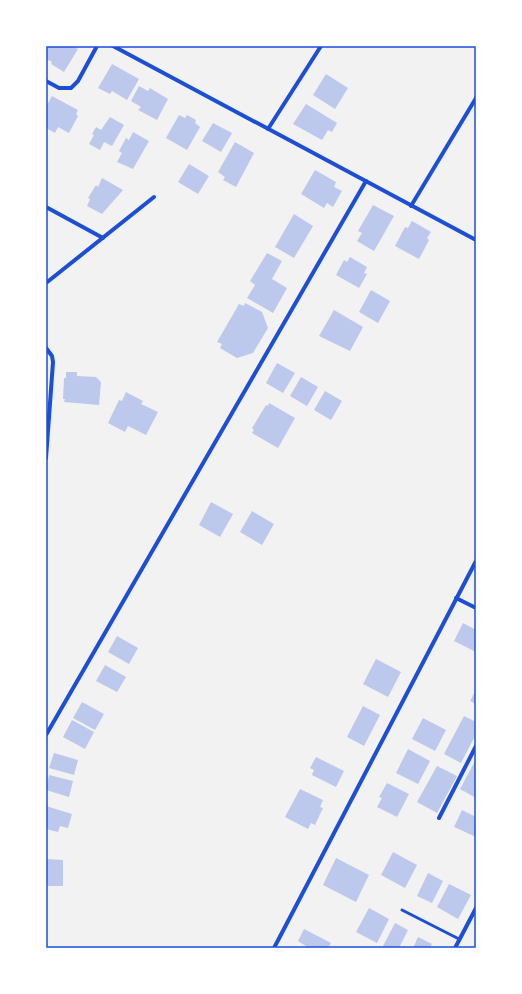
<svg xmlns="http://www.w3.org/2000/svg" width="522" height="994" font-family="Montserrat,sans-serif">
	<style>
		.building { fill: #bdc9ec }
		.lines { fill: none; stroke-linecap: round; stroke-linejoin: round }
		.service { stroke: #1d4ed8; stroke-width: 3 }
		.minor { stroke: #1d4ed8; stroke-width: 4 }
		.neatline { fill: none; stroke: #1d4ed8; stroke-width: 1.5 }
	</style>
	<rect width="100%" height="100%" fill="#f2f2f2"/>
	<g class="building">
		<path d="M46 46H72L78 49 64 72 51 64 52 62 46 59Z"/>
		<path d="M112 64 139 79 127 100 112 91 110 94 98 88Z"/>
		<path d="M326 74 348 88 335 109 313 95Z"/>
		<path d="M139 86 148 91 150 88 168 99 157 120 138 110 141 107 131 101Z"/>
		<path d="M52 96 78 110 76 114 78 116 69 133 58 127 55 133 46 128V107Z"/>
		<path d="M306 104 337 123 332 132 328 130 322 140 293 124Z"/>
		<path d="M179 115 185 118 187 115 196 120 195 123 200 127 187 150 166 138Z"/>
		<path d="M110 117 124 125 112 146 104 142 100 150 89 144 94 135 92 134 96 127 101 130Z"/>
		<path d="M213 123 232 133 221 152 202 141Z"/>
		<path d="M133 132 149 141 133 169 117 162 122 153 119 151 126 138 129 140Z"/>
		<path d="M235 142 254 153 236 187 223 180 225 177 218 172Z"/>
		<path d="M189 164 209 176 198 194 178 182Z"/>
		<path d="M315 170 336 182 334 187 342 191 333 207 327 203 324 208 301 194Z"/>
		<path d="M102 178 123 190 102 214 87 206 90 199 88 198 96 185 98 187Z"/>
		<path d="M373 205 394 216 374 251 357 241 362 233 358 231Z"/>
		<path d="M294 214 313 226 294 258 275 247Z"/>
		<path d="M412 221 431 232 427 238 429 240 419 259 395 246 405 227 408 228Z"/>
		<path d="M267 253 282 261 272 279 287 288 273 313 247 298 255 285 250 281Z"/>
		<path d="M350 257 367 267 364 273 367 274 359 288 336 275 344 260 347 262Z"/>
		<path d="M371 290 390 301 378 323 359 312Z"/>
		<path d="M245 303 262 312 268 328 253 353 237 358 220 348 222 344 217 342 239 304 244 306Z"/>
		<path d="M334 310 363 327 350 351 319 336Z"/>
		<path d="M277 363 295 373 283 393 266 383Z"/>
		<path d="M66 372H77V376L96 377 101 382 99 405 64 402 65 399H63L64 378H66Z"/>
		<path d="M301 377 318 387 307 406 290 396Z"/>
		<path d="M325 391 342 401 331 420 314 410Z"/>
		<path d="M126 392 143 401 141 404 158 412 146 435 128 426 125 432 108 423 119 400 122 401Z"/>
		<path d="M269 403 295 418 278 448 252 433 254 430 252 428 266 405 268 406Z"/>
		<path d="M211 502 233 514 220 537 199 525Z"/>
		<path d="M252 511 274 524 262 545 240 532Z"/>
		<path d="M463 623 476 630V652L454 641Z"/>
		<path d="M117 636 138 648 129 664 108 652Z"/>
		<path d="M376 659 401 672 388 697 363 684Z"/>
		<path d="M105 665 126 677 117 692 96 681Z"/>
		<path d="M476 690V704L470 701Z"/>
		<path d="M82 702 104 714 95 730 73 718Z"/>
		<path d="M363 706 380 715 364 746 347 737Z"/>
		<path d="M464 716 476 722V734L461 763 444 754Z"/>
		<path d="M423 718 446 730 435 751 412 739Z"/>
		<path d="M72 720 94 732 85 749 63 737Z"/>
		<path d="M408 749 430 761 418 784 396 773Z"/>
		<path d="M54 753 78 760 74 775 49 768Z"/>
		<path d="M316 757 344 771 336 787 312 775 314 770 310 768Z"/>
		<path d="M476 759V798L460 789Z"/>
		<path d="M437 766 457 776 437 813 417 802Z"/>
		<path d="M49 775 73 781 69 797 46 790Z"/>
		<path d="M387 783 409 794 397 817 377 807 382 798 379 797Z"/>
		<path d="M300 789 323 800 320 807 323 808 315 825 311 823 308 829 285 817Z"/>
		<path d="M46 806 72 814 68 828 60 826 58 832 46 829Z"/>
		<path d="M462 810 476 817V837L454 827Z"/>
		<path d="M393 852 417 865 405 888 381 875Z"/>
		<path d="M336 858 369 875 356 902 323 885Z"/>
		<path d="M46 859 63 860V886H46Z"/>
		<path d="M428 873 443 881 432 903 417 896Z"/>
		<path d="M449 884 471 895 458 919 437 907Z"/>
		<path d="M369 908 389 919 377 943 356 932Z"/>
		<path d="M395 923 408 930 399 948H386L383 946Z"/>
		<path d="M304 929 331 943 328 948H309L298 941Z"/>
		<path d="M418 937 432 944 430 948H413Z"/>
	</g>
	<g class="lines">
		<path class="service" d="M402 910 459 939"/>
		<g class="minor">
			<path d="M113 46 476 240"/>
			<path d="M46 81 59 88H71L78 81 97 46"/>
			<path d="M268 129 321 46"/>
			<path d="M411 206 476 98"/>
			<path d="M46 207 103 238"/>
			<path d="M46 283 154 197"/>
			<path d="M46 348 52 356 53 362 46 458"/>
			<path d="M456 598 476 608"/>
			<path d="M46 735 366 181"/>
			<path d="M439 818 476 746"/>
			<path d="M274 948 476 561"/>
			<path d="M455 948 476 908"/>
		</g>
	</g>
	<rect width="522" height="994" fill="none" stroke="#ffffff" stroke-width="94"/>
	<rect x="47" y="47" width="428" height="900" class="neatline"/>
</svg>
